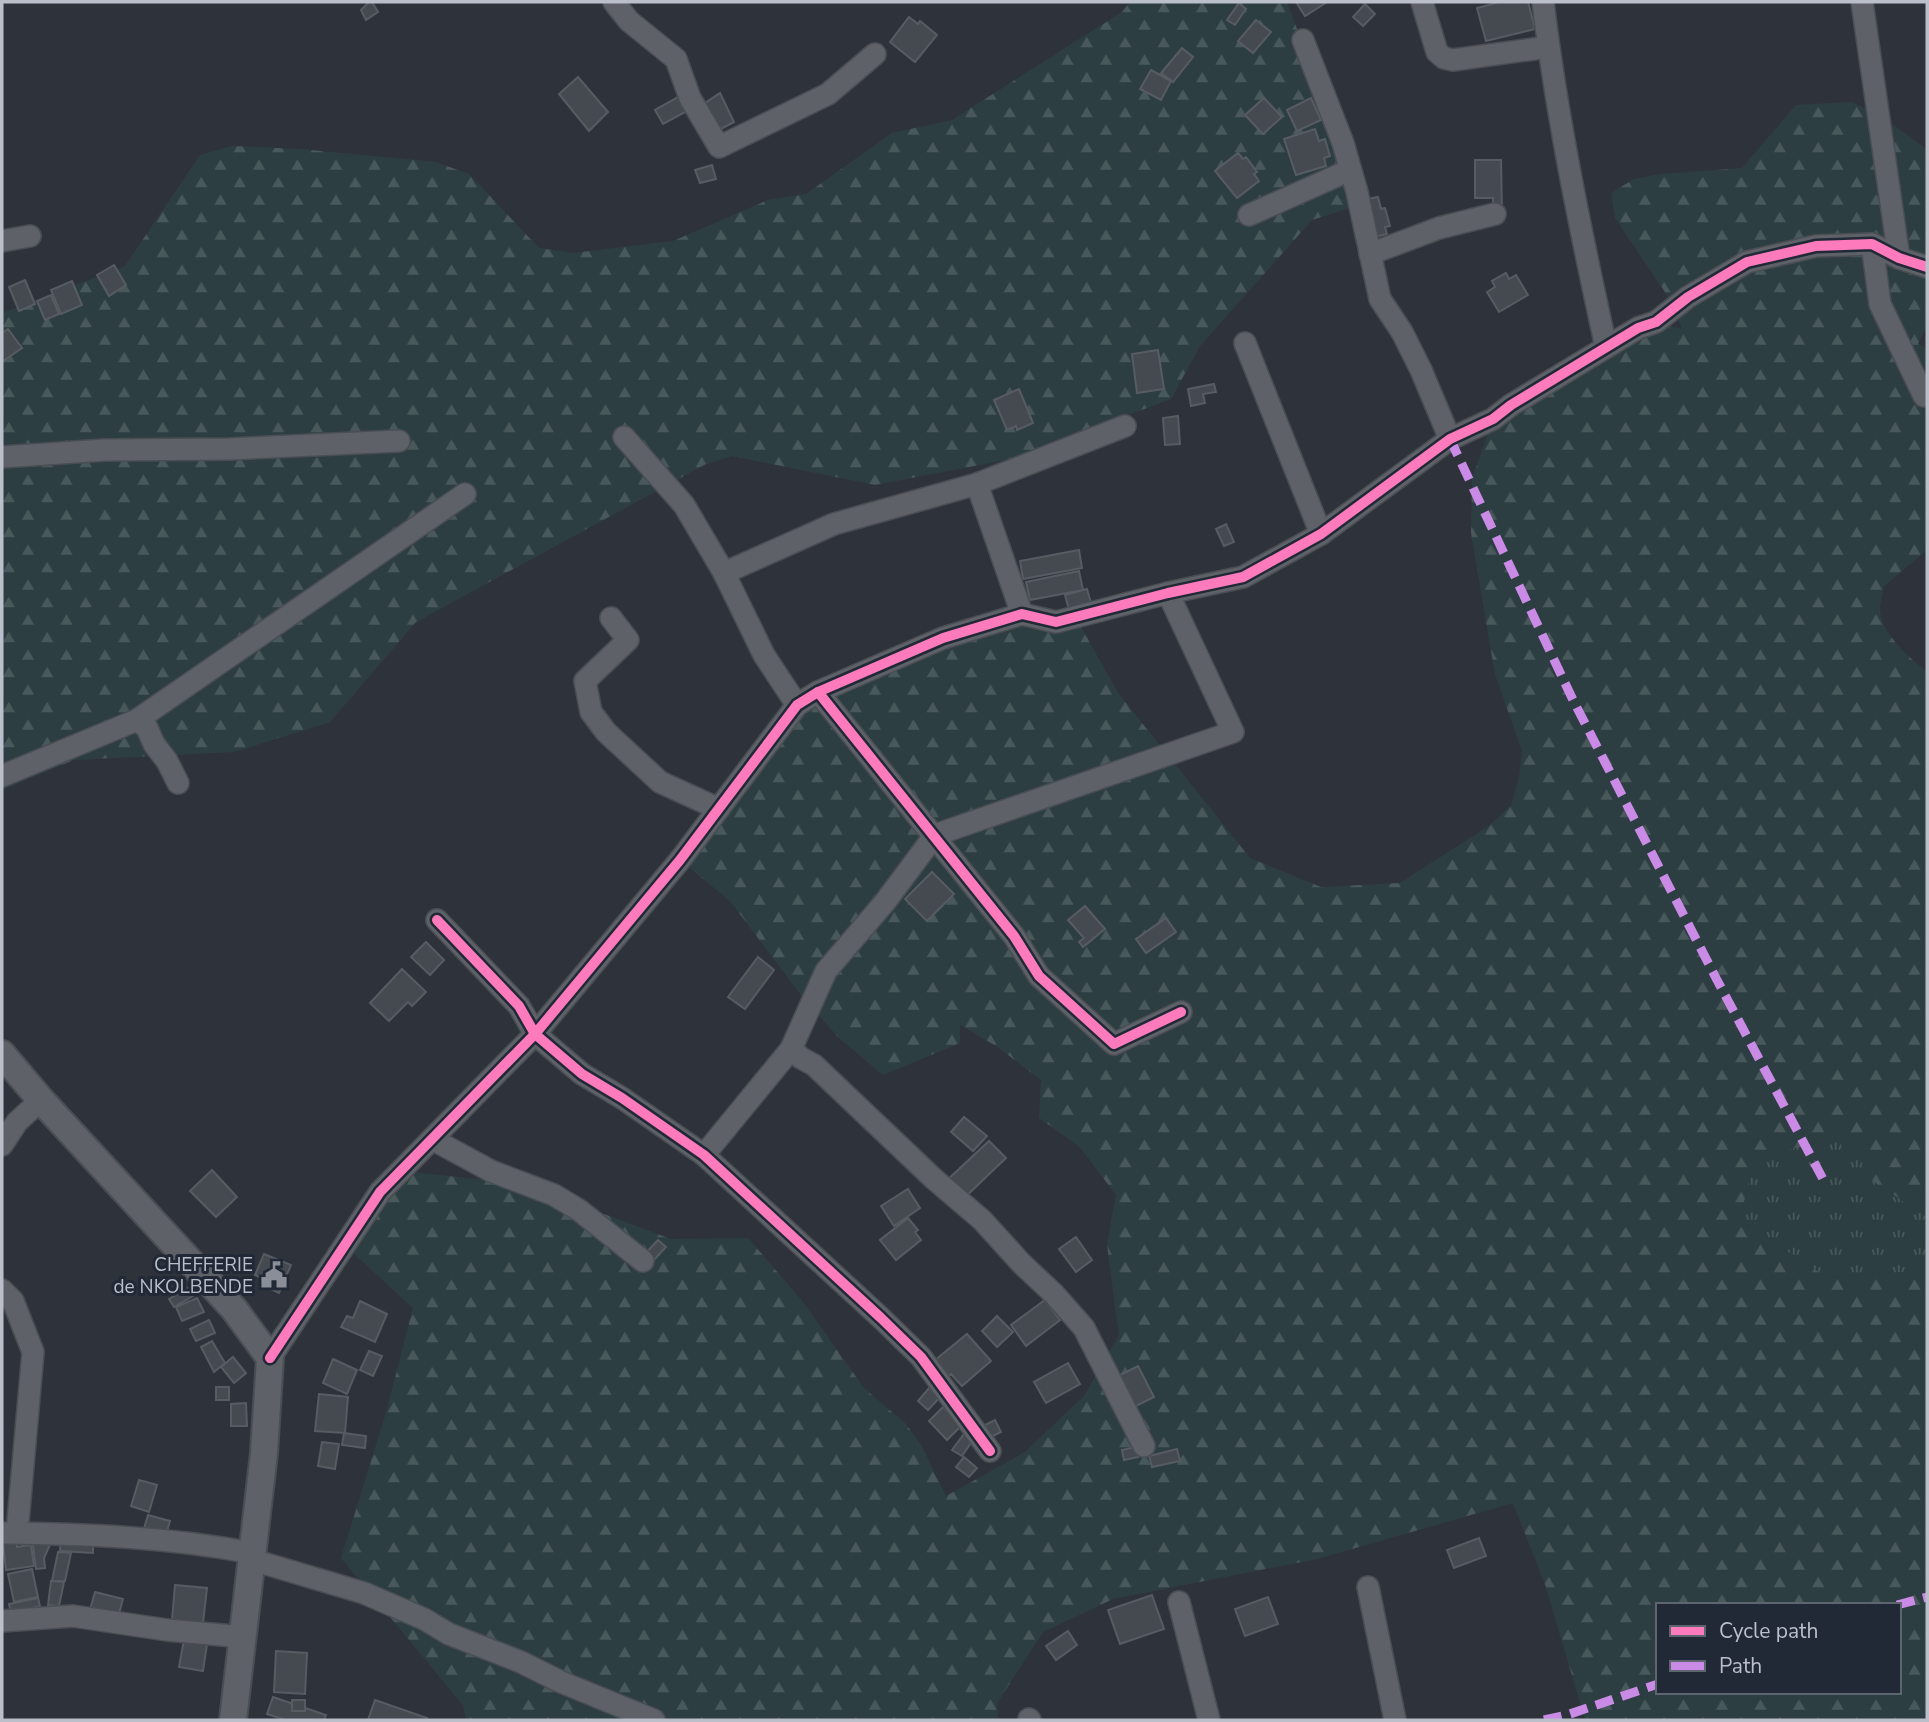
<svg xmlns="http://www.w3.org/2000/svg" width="1929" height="1722" font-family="'Nunito Sans',sans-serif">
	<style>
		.grass { fill: url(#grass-tufts) }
		.forest { fill: url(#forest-firs); fill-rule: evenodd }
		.building { fill: #454950; stroke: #575b62; stroke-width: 2 }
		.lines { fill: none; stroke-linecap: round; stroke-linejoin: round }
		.minor-casing { stroke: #4a4e54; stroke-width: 24 }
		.tertiary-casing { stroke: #4a4e54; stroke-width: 30 }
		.minor { stroke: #5e6268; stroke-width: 21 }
		.tertiary { stroke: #5e6268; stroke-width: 26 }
		.quiet { stroke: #ca8be6; stroke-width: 9; stroke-dasharray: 18 9; stroke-linecap: butt }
		.cycleway-casing { stroke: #212936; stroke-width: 15 }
		.cycleway { stroke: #fd7abc; stroke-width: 10 }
		.labels { text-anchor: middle; stroke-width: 6; stroke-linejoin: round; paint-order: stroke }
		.poi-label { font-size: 19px; fill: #babfca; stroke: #212936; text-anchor: end }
	</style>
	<defs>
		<pattern id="grass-tufts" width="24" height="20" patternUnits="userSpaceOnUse" patternTransform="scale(1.75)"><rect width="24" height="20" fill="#2c3e41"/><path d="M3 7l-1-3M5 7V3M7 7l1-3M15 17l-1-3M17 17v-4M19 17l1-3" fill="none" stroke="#48585b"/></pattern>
		<pattern id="forest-firs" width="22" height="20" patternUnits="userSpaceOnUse" patternTransform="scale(1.75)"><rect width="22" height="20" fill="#2c3e41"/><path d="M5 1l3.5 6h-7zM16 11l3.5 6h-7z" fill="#48585b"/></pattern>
	</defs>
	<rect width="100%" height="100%" fill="#2e333b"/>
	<path class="grass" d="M1847 1132 1871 1180 1927 1217V1271L1826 1277 1740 1220 1754 1157 1810 1145Z"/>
	<g class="forest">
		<path d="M1130 2H1287L1362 204 1312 220 1200 346 1171 399 1011 459 875 485 732 456 706 464 416 622 330 722 234 752 74 760 2 790V313L125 266 200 155 232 146 300 149 436 162 469 174 539 248 573 253 673 241 768 200 806 194 892 133 952 120 1122 12Z"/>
		<path d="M1851 102 1876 113 1927 149V325L1918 344 1927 348V550L1884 586C1883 594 1880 602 1880 609 1879 632 1911 659 1927 672V1217L1871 1180 1847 1132 1810 1145 1754 1157 1740 1220 1826 1277 1927 1271V1720H1585L1546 1587 1513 1503 1317 1559 1113 1599 1043 1632 997 1703 998 1720H466L463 1705 341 1558 386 1413 413 1308 338 1239 394 1170 494 1181 561 1198 671 1239 748 1238 803 1302 864 1388 906 1424 921 1445 946 1496 1025 1452 1084 1396 1119 1335 1107 1245 1116 1195 1080 1147 1039 1118 1041 1080 996 1046 960 1025V1043L883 1075 838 1037 801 995 730 901 680 860 771 729 851 671 1025 624 1081 627 1118 693 1250 858 1321 887 1400 883 1489 826 1511 805 1519 778 1522 751 1495 674 1471 533 1472 479 1493 419 1656 322 1682 329 1673 304 1615 218 1611 193 1634 179 1661 174 1742 168 1796 105ZM1658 1605H1899V1692H1658Z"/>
	</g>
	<g class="building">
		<path d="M369 2H372L378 12 366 20 361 10Z"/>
		<path d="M1296 2H1327L1305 16Z"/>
		<path d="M1500 2H1528L1535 29 1486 41 1477 8Z"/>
		<path d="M1239 3 1246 9 1235 25 1227 20Z"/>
		<path d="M1365 4 1375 14 1363 26 1353 17Z"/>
		<path d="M909 17 918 24 920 21 937 35 915 62 890 42Z"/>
		<path d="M1256 20 1271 32 1253 53 1238 41Z"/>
		<path d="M1182 48 1193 57 1173 82 1161 73Z"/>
		<path d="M1151 70 1171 81 1161 100 1140 89Z"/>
		<path d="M578 77 608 112 589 131 559 94Z"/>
		<path d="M720 93 734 122 713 133 702 105Z"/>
		<path d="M680 96 687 111 663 124 655 110Z"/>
		<path d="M1264 98 1282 117 1263 134 1245 115Z"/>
		<path d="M1311 98 1321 120 1297 131 1287 110Z"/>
		<path d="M1315 129 1319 141 1325 139 1330 156 1324 158 1326 166 1296 175 1284 139Z"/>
		<path d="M1238 153 1243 159 1246 157 1257 172 1254 174 1259 181 1237 198 1215 171Z"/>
		<path d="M1475 160H1501L1502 210H1493V198H1475Z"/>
		<path d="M712 165 716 179 700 183 695 170Z"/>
		<path d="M1378 197 1381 209 1385 208 1390 226 1385 227 1387 234 1371 238 1362 200Z"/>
		<path d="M114 265 126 285 109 296 97 275Z"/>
		<path d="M1506 273 1509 279 1516 275 1528 295 1499 312 1487 292 1495 287 1492 281Z"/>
		<path d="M25 280 35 304 19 311 9 287Z"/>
		<path d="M72 281 82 305 61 314 51 290Z"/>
		<path d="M51 295 59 314 45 320 37 301Z"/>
		<path d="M8 329 22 348 3 361 2 333Z"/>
		<path d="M1158 350 1164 389 1137 393 1132 354Z"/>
		<path d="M1214 384 1216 392 1203 394 1205 403 1191 406 1188 389Z"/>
		<path d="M1019 389 1033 423 1017 430 1016 426 1007 430 994 400Z"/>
		<path d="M1178 416 1180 444 1165 445 1163 418Z"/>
		<path d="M1226 524 1234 542 1224 546 1216 529Z"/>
		<path d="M1079 550 1082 568 1023 579 1020 561Z"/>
		<path d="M1079 571 1083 590 1030 600 1026 582Z"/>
		<path d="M1087 589 1091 603 1069 610 1065 595Z"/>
		<path d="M932 872 954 894 927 921 905 899Z"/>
		<path d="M1085 906 1105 929 1083 947 1079 942 1084 938 1068 920Z"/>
		<path d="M1166 918 1176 932 1146 953 1136 939Z"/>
		<path d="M426 942 444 960 430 975 411 957Z"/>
		<path d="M758 957 774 970 745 1009 728 997Z"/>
		<path d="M402 969 426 992 412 1006 408 1002 389 1021 370 1003Z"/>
		<path d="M964 1117 987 1136 973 1151 951 1132Z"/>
		<path d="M989 1141 1006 1158 962 1200 945 1182Z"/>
		<path d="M212 1170 237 1197 216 1217 190 1191Z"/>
		<path d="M908 1189 920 1208 894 1226 881 1206Z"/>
		<path d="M908 1218 918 1230 915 1232 921 1240 896 1260 880 1240Z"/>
		<path d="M1076 1237 1092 1260 1076 1272 1059 1249Z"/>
		<path d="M658 1240 666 1247 651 1263 643 1256Z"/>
		<path d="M264 1254 291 1265 279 1293 264 1286 267 1280 255 1275Z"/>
		<path d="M188 1288 193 1296 174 1307 169 1299Z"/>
		<path d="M197 1298 204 1312 182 1321 176 1307Z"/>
		<path d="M1045 1300 1060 1320 1026 1346 1011 1325Z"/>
		<path d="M360 1301 387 1314 375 1342 341 1327 347 1316 353 1318Z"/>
		<path d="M997 1316 1013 1332 997 1347 982 1331Z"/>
		<path d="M209 1320 215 1333 196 1341 190 1329Z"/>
		<path d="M967 1334 991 1361 962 1386 951 1374 949 1376 935 1360Z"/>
		<path d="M212 1341 225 1363 214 1372 201 1347Z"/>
		<path d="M369 1351 382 1356 373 1376 360 1370Z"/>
		<path d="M233 1357 246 1373 234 1383 221 1367Z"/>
		<path d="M333 1359 357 1370 347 1394 323 1383Z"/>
		<path d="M1068 1363 1080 1384 1046 1403 1034 1382Z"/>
		<path d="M1138 1366 1154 1397 1128 1410 1112 1379Z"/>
		<rect x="216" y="1387" width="13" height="13"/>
		<path d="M930 1387 941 1396 928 1410 918 1401Z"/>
		<path d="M319 1394 348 1397 345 1433 315 1431Z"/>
		<path d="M246 1403 247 1426H231V1404Z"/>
		<path d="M943 1407 962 1425 947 1440 929 1421Z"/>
		<path d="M995 1420 1001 1432 989 1438 983 1426Z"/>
		<path d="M344 1433 366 1436 365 1448 342 1445Z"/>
		<path d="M964 1434 973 1440 962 1456 952 1450Z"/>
		<path d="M322 1442 339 1444 335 1469 318 1466Z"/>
		<path d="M1136 1447 1138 1457 1124 1460 1122 1450Z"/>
		<path d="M1177 1449 1180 1461 1152 1467 1149 1456Z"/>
		<path d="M964 1457 977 1468 969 1477 956 1467Z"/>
		<path d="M139 1480 157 1485 149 1512 131 1506Z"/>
		<path d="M148 1515 170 1521 165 1538 143 1532Z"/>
		<path d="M61 1536 93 1539V1553L60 1551Z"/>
		<path d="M32 1537 53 1538 44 1558 45 1568 36 1569Z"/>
		<path d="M1479 1538 1486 1556 1454 1568 1447 1550Z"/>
		<path d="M16 1542 17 1547 31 1545 34 1566 6 1570 3 1544Z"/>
		<path d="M58 1552 71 1553 65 1581H52Z"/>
		<path d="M32 1569 38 1597 14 1602 8 1574Z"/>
		<path d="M51 1581 64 1582 59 1606 48 1605Z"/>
		<path d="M175 1585 207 1588 203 1623 172 1620Z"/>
		<path d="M95 1592 123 1599 118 1617 90 1610Z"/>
		<path d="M1152 1595 1164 1629 1120 1644 1108 1610Z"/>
		<path d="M1268 1597 1278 1624 1245 1636 1235 1609Z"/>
		<path d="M38 1598 40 1606 11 1613 9 1604Z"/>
		<path d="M1068 1631 1077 1645 1056 1660 1046 1646Z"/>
		<path d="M184 1640 207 1644 203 1671 179 1667Z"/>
		<path d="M276 1651 307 1653 305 1694 274 1692Z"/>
		<path d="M273 1697 326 1715 324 1720H286L267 1714Z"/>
		<rect x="292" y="1700" width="13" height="11"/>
		<path d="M375 1700 427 1718 426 1720H368Z"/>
	</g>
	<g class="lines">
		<g class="minor-casing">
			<g id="minor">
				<path d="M614 2 629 21 676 59 690 98 719 147 828 94 875 54"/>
				<path d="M1422 2 1437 52 1444 58 1453 60 1548 47"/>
				<path d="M1543 2C1557 118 1581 233 1606 347"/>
				<path d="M1862 2 1899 258"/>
				<path d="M1303 40 1343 143 1357 192 1380 299 1402 332 1421 370 1450 439"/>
				<path d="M1249 215 1350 170"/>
				<path d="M2 241 30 236"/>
				<path d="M1872 244 1880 304 1924 396"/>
				<path d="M1370 254 1439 228 1495 214"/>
				<path d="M1245 343 1321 534"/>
				<path d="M624 437 684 505 724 573 764 655 797 705"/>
				<path d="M2 457 105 450 229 449 399 441"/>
				<path d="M977 484 1022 614"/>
				<path d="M724 573 834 524 977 484 1125 426"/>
				<path d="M611 618 628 640 585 681 591 712 606 732 660 782 719 809"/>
				<path d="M818 692 1014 936 1039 976 1114 1044 1181 1012"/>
				<path d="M137 720 465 494"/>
				<path d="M2 776 137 720 147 728 154 744 167 761 178 783"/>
				<path d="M437 920 519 1006 535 1034 582 1074 622 1098 704 1155 881 1318 921 1357 990 1451"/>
				<path d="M791 1049 826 971 885 902 935 835 1233 732 1168 593"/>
				<path d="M432 1139 491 1171 554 1195 579 1210 643 1261"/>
				<path d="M2 1145 17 1122 41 1100"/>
				<path d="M704 1155 791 1049 801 1058 814 1065 934 1179 982 1220 1022 1264 1054 1294 1084 1328 1144 1446"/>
				<path d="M2 1290 13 1301 33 1352 17 1533"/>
				<path d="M270 1358 380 1192 535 1034 680 860 797 705 818 692 943 638 1022 614 1056 622 1168 593 1243 577 1321 534 1450 439 1493 419 1511 405 1638 328 1656 322 1688 297 1747 262 1816 246 1872 244 1899 258 1927 267"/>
				<path d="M2 1533C86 1534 169 1537 252 1553"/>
				<path d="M253 1560 364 1593 424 1619 449 1634 521 1662 561 1682 654 1720"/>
				<path d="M1368 1587 1395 1720"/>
				<path d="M1179 1602 1209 1720"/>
				<path d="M2 1621 73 1616 167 1630 244 1637"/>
				<path d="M1029 1719 1030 1720"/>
			</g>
		</g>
		<g class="tertiary-casing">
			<path id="tertiary" d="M2 1054 41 1100 234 1309 270 1358 264 1453 233 1720"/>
		</g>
		<use href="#minor" class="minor"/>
		<use href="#tertiary" class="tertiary"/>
		<g class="quiet">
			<path d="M1450 439 1573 700 1717 980 1823 1179"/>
			<path d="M1897 1605 1927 1597"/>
			<path d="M1544 1720 1567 1715 1658 1684"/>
		</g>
		<g class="cycleway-casing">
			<g id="cycleway">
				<path d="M818 692 1014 936 1039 976 1114 1044 1181 1012"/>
				<path d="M437 920 519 1006 535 1034 582 1074 622 1098 704 1155 881 1318 921 1357 990 1451"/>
				<path d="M270 1358 380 1192 535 1034 680 860 797 705 818 692 943 638 1022 614 1056 622 1168 593 1243 577 1321 534 1450 439 1493 419 1511 405 1638 328 1656 322 1688 297 1747 262 1816 246 1872 244 1899 258 1927 267"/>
			</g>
		</g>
		<use href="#cycleway" class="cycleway"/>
	</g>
	<defs>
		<g id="civic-bare" transform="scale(2.1)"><path d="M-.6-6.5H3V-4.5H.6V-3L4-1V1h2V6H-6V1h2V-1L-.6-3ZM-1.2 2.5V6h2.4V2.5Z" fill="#898e98" stroke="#212936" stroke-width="2.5" paint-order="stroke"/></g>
	</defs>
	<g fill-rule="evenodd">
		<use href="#civic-bare" x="274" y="1275"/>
	</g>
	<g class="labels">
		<g class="poi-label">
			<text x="253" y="1271">CHEFFERIE<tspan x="253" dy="22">de NKOLBENDE</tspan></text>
		</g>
	</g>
	<rect width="1929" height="1722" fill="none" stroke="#babfca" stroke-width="7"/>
	<rect x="1656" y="1603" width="245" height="91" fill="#212936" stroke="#5e6571" stroke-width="2"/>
	<rect x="1670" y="1626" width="35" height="10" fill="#fd7abc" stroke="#5e6571" stroke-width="2"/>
	<text x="1719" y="1638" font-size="21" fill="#babfca">Cycle path</text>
	<rect x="1670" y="1661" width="35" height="10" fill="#ca8be6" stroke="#5e6571" stroke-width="2"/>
	<text x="1719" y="1673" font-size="21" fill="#babfca">Path</text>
</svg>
